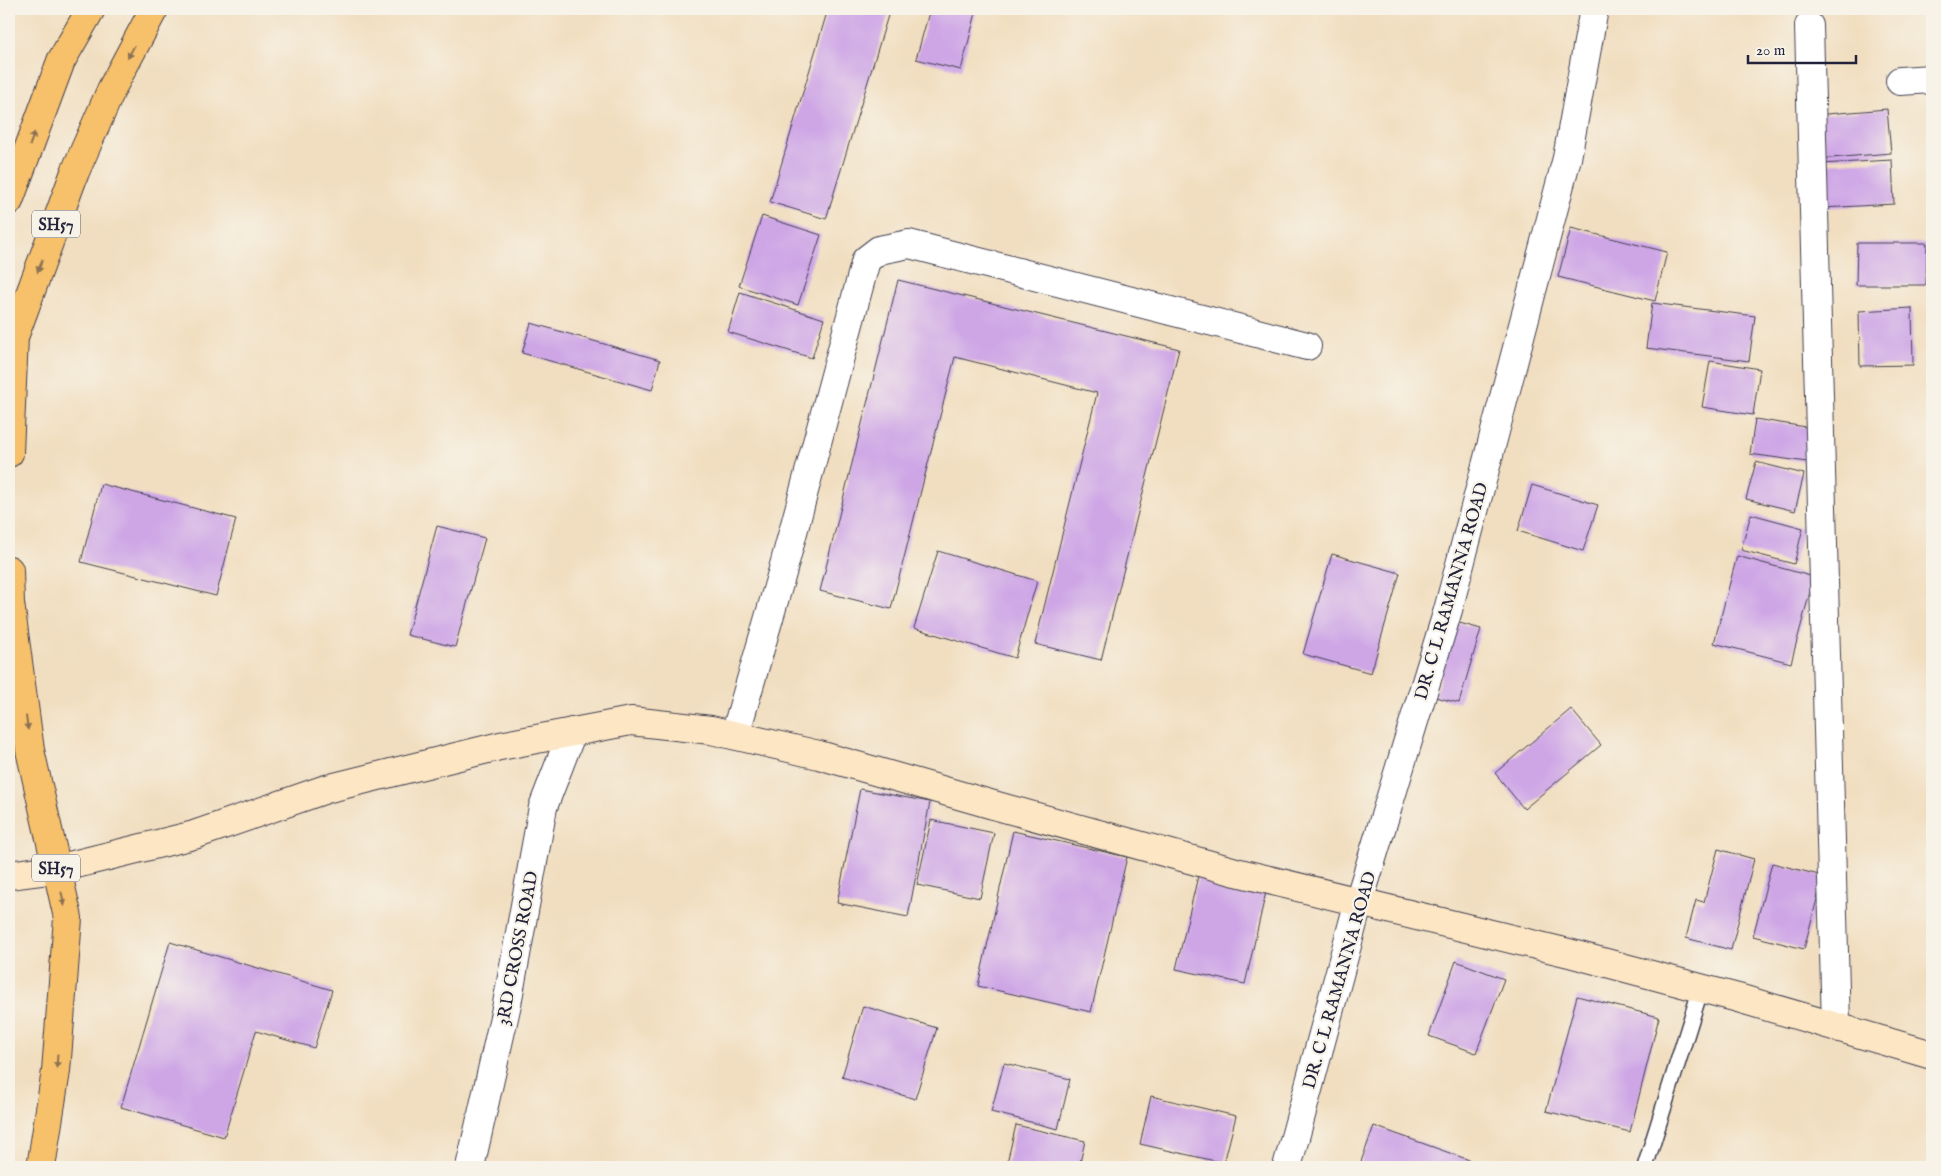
<svg xmlns="http://www.w3.org/2000/svg" width="1941" height="1176" font-family="'IM FELL English',serif">
	<style>
		.building { fill: #cea6e6 }
		.lines { fill: none; stroke-linecap: round; stroke-linejoin: round }
		.lane-casing { stroke: #413e4f; stroke-width: 18 }
		.street-casing { stroke: #413e4f; stroke-width: 30 }
		.secondary-casing { stroke: #413e4f; stroke-width: 30 }
		.primary-casing { stroke: #413e4f; stroke-width: 30 }
		.lane { stroke: #fff; stroke-width: 15 }
		.street { stroke: #fff; stroke-width: 28 }
		.secondary { stroke: #fce6c4; stroke-width: 28 }
		.primary { stroke: #f7c06b; stroke-width: 28 }
		.oneway { fill: #8c7153 }
		.labels { text-anchor: middle; stroke-width: 4.5; stroke-linejoin: round; paint-order: stroke }
		.shield { fill: #f7f3e8; stroke: #62616f; stroke-width: 1 }
		.shield-label { font-size: 16px; font-weight: bold; fill: #22223b }
		.street-label { font-size: 18px; fill: #22223b; stroke: #f7f3e8 }
	</style>
	<rect width="100%" height="100%" fill="#f7f3e8"/>
	<filter id="ink" filterUnits="userSpaceOnUse"><feTurbulence type="fractalNoise" baseFrequency=".02" numOctaves="2"/><feDisplacementMap in="SourceGraphic" scale="10" xChannelSelector="R" yChannelSelector="G"/><feConvolveMatrix kernelMatrix="1 2 1 2 8 2 1 2 1" color-interpolation-filters="sRGB"/></filter>
	<filter id="wash" filterUnits="userSpaceOnUse"><feTurbulence type="fractalNoise" baseFrequency=".0096" numOctaves="4" result="noise"/><feDisplacementMap in="SourceGraphic" scale="20" xChannelSelector="R" yChannelSelector="G"/><feGaussianBlur stdDeviation="1.12" result="paint"/><feColorMatrix in="noise" values="0 0 0 0 0 0 0 0 0 0 0 0 0 0 0 0 0 1.4 0 .05"/><feComposite in="paint" operator="in"/></filter>
	<g filter="url(#wash)">
		<rect width="100%" height="100%" fill="#f1dec0"/>
		<g id="blocks">
			<g class="building">
				<path d="M828 9H890L826 219 770 202Z"/>
				<path d="M930 9H977L961 70 916 59Z"/>
				<path d="M1887 109 1891 153 1819 159 1815 115Z"/>
				<path d="M1892 160 1894 204 1822 208 1820 164Z"/>
				<path d="M762 216 821 235 798 305 739 286Z"/>
				<path d="M1571 228 1667 252 1655 301 1558 277Z"/>
				<path d="M1857 243H1927L1926 285H1856Z"/>
				<path d="M898 280 1179 349 1101 660 1035 644 1097 393 955 357 891 609 820 591Z"/>
				<path d="M740 292 824 319 812 358 728 332Z"/>
				<path d="M1652 303 1755 316 1749 361 1646 348Z"/>
				<path d="M1912 308 1913 365 1860 366 1859 311Z"/>
				<path d="M531 323 660 360 652 390 522 353Z"/>
				<path d="M1710 361 1760 369 1753 415 1702 407Z"/>
				<path d="M1755 419 1812 428 1807 462 1750 454Z"/>
				<path d="M1756 462 1804 474 1795 511 1746 499Z"/>
				<path d="M101 484 236 519 216 596 81 562Z"/>
				<path d="M1532 485 1598 505 1583 551 1518 531Z"/>
				<path d="M1751 514 1803 528 1794 564 1741 550Z"/>
				<path d="M437 526 485 538 455 647 407 635Z"/>
				<path d="M938 551 1037 581 1015 658 914 628Z"/>
				<path d="M1332 554 1400 573 1371 673 1303 654Z"/>
				<path d="M1737 556 1814 577 1791 663 1714 643Z"/>
				<path d="M1456 622 1481 629 1459 703 1435 697Z"/>
				<path d="M1571 709 1601 745 1524 809 1495 773Z"/>
				<path d="M860 789 930 802 908 917 837 903Z"/>
				<path d="M931 820 994 833 980 898 917 885Z"/>
				<path d="M1013 831 1127 857 1091 1012 978 986Z"/>
				<path d="M1718 849 1754 859 1731 950 1686 938 1696 900 1704 902Z"/>
				<path d="M1772 863 1823 876 1804 949 1753 936Z"/>
				<path d="M1198 876 1266 892 1245 984 1176 969Z"/>
				<path d="M170 942 332 990 314 1048 256 1031 224 1137 121 1107Z"/>
				<path d="M1456 961 1504 979 1476 1053 1429 1036Z"/>
				<path d="M1577 996 1659 1017 1630 1132 1546 1111Z"/>
				<path d="M863 1006 937 1028 915 1099 842 1077Z"/>
				<path d="M1004 1063 1070 1079 1058 1129 991 1112Z"/>
				<path d="M1151 1096 1236 1116 1224 1163 1140 1144Z"/>
				<path d="M1016 1125 1085 1141 1079 1167H1006Z"/>
				<path d="M1374 1126 1489 1167H1359Z"/>
			</g>
		</g>
	</g>
	<g filter="url(#ink)">
		<use href="#blocks" fill-opacity="0" stroke="#413e4f" stroke-width="1"/>
		<g class="lines">
			<g class="lane-casing">
				<path id="lane" d="M1645 1167 1701 988"/>
			</g>
			<g class="street-casing">
				<g id="street">
					<path d="M1809 26 1836 1026"/>
					<path d="M1900 81 1932 79"/>
					<path d="M735 735 782 573 866 260 879 250 909 244 1307 346"/>
					<path d="M470 1167 507 1004 543 807 572 732"/>
					<path d="M1287 1167 1359 901 1448 610 1567 158 1594 9"/>
				</g>
			</g>
			<g class="secondary-casing">
				<path id="secondary" d="M9 875 56 869 194 835 326 789 500 746 631 721 711 730 819 755 997 806 1236 872 1569 953 1738 998 1932 1055"/>
			</g>
			<g class="primary-casing">
				<g id="primary">
					<path d="M9 201 61 61 91 9"/>
					<path d="M9 453 14 337 75 172 112 88 154 9"/>
					<path d="M9 570 10 603 30 750 68 918 56 1071 41 1167"/>
				</g>
			</g>
			<use href="#lane" class="lane"/>
			<use href="#street" class="street"/>
			<use href="#secondary" class="secondary"/>
			<use href="#primary" class="primary"/>
		</g>
		<defs><path id="oneway-solid" d="M-6-.8H1V-3.2L6.5 0L1 3.2V.8H-6Z" transform="scale(1.25)"/></defs>
		<g class="oneway">
			<use href="#oneway-solid" transform="translate(131 52) rotate(118)"/>
			<use href="#oneway-solid" transform="translate(32 139) rotate(-70)"/>
			<use href="#oneway-solid" transform="translate(40 266) rotate(110)"/>
			<use href="#oneway-solid" transform="translate(27 723) rotate(82)"/>
			<use href="#oneway-solid" transform="translate(63 899) rotate(77)"/>
			<use href="#oneway-solid" transform="translate(57 1061) rotate(94)"/>
		</g>
	</g>
	<g class="labels">
		<g class="shield">
			<rect x="32" y="210.5" width="48" height="27" rx="4"/>
			<rect x="32" y="854.5" width="48" height="27" rx="4"/>
		</g>
		<g class="shield-label">
			<text x="56" y="230">SH57</text>
			<text x="56" y="874">SH57</text>
		</g>
		<g class="street-label">
			<text transform="translate(1451 591) rotate(-74)" y="6">DR. C L RAMANNA ROAD</text>
			<text transform="translate(517 948) rotate(-79)" y="6">3RD CROSS ROAD</text>
			<text transform="translate(1339 980) rotate(-74)" y="6">DR. C L RAMANNA ROAD</text>
		</g>
	</g>
	<rect width="1941" height="1176" fill="none" stroke="#f7f3e8" stroke-width="30"/>
	<path d="M1748 55v8h108v-8" fill="none" stroke="#22223b" stroke-width="2.5"/>
	<text x="1756" y="55" font-size="15" fill="#22223b" stroke="#f7f3e8" stroke-width="4" paint-order="stroke">20 m</text>
</svg>
